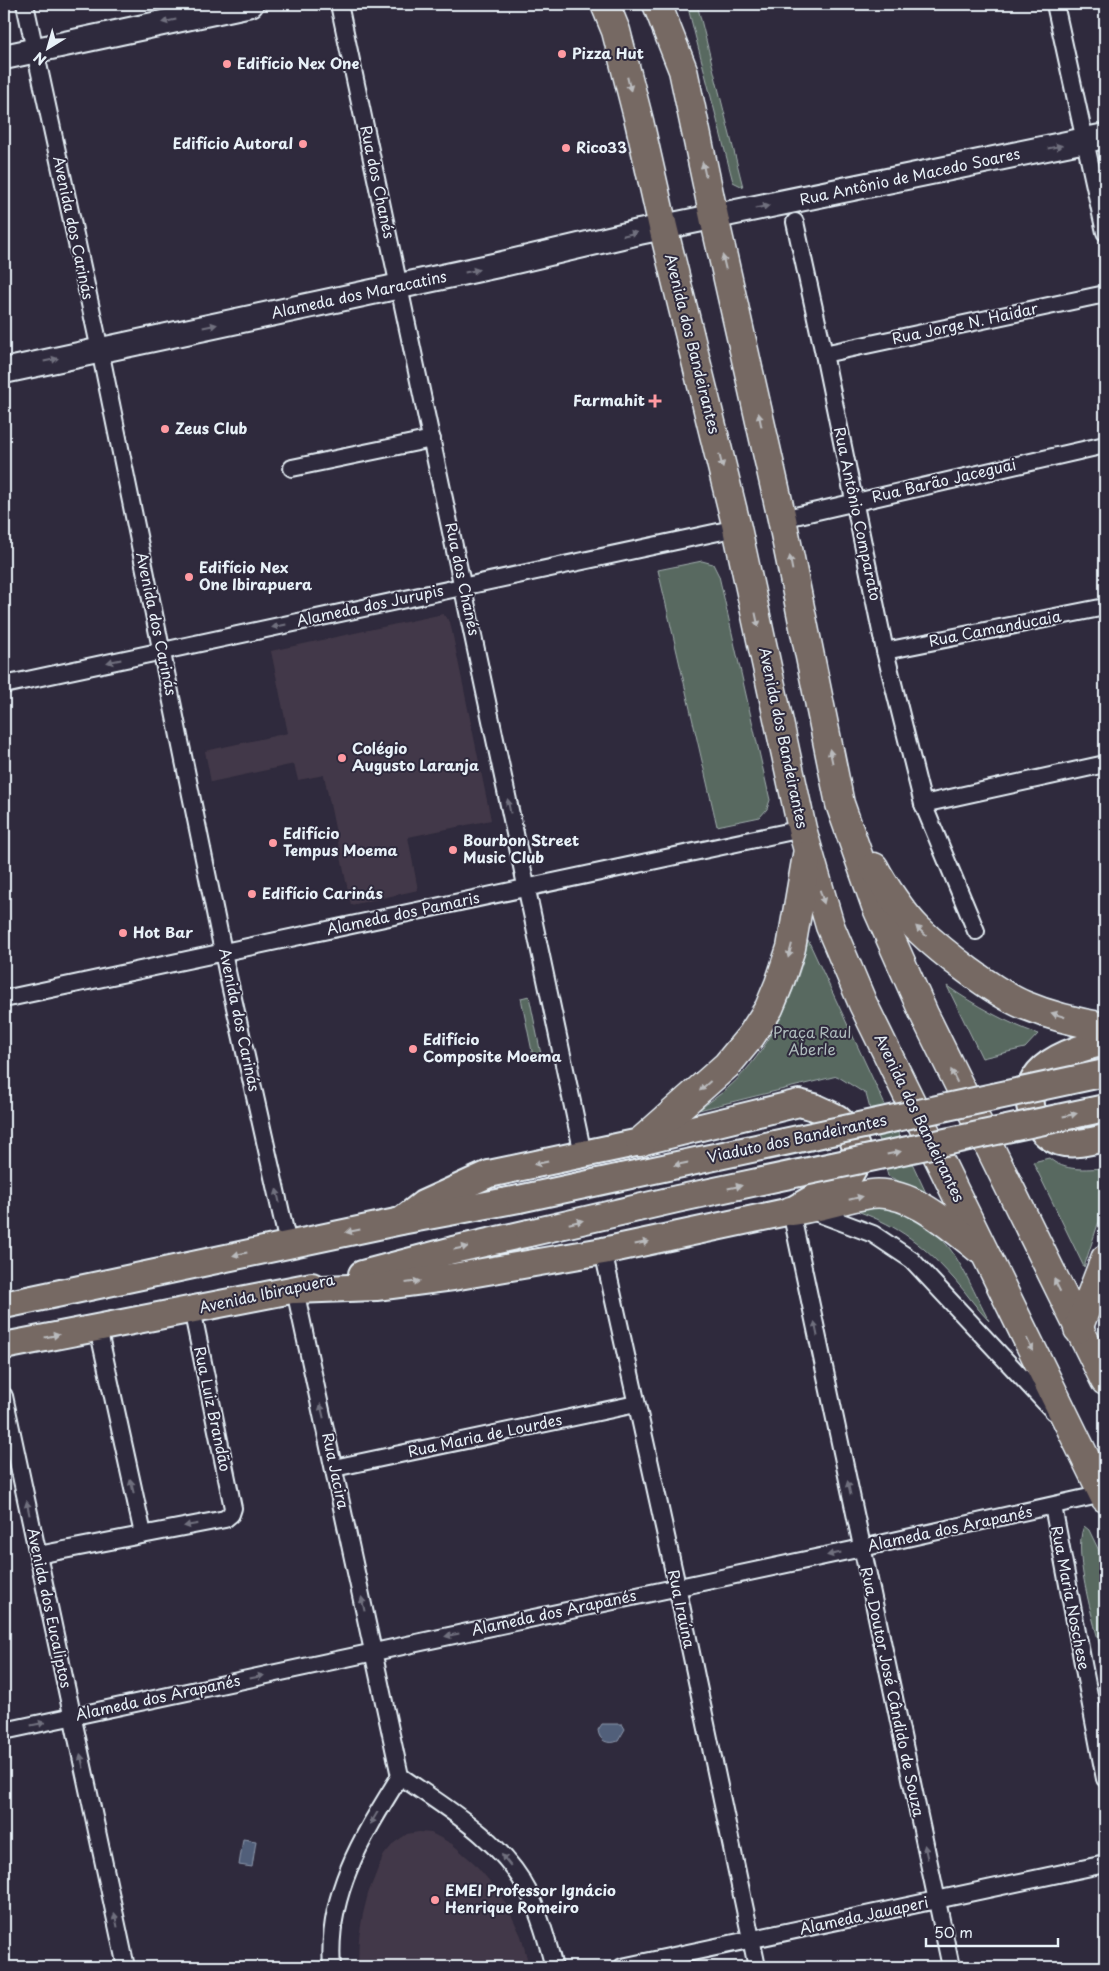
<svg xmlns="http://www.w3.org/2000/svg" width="1109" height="1971" font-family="'Playpen Sans',sans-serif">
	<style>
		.built { fill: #433948 }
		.green { fill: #586961; stroke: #a0adac }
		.water { fill: #515e7a; stroke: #8d99ac }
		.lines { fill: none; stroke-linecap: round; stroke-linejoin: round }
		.street-casing { stroke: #e8f1f8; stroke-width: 20 }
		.secondary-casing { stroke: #e8f1f8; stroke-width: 28 }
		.primary-casing { stroke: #e8f1f8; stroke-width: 30 }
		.highway-casing { stroke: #e8f1f8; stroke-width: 31 }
		.street { stroke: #2f2a3d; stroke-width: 16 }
		.secondary { stroke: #2f2a3d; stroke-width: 24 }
		.primary { stroke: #766964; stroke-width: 26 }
		.highway { stroke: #766964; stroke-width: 28 }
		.primary-bridge-casing { stroke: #e8f1f8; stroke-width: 30; stroke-linecap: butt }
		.primary-bridge { stroke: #766964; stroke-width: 26 }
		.oneway { fill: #70707e }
		.oneway2 { fill: #babbbd }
		.poi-dot { fill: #ff9aa2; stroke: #2f2a3d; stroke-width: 2 }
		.labels { text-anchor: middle; stroke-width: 4; stroke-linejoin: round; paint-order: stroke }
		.poi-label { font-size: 15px; font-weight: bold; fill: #e8f1f8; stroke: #2f2a3d; text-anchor: start }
		.street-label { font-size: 15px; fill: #e8f1f8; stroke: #2f2a3d }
		.park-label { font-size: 15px; fill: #aebbbc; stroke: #2f2a3d }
	</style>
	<rect width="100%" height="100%" fill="#2f2a3d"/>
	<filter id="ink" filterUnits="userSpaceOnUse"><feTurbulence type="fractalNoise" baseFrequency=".02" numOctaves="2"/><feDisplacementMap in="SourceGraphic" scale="10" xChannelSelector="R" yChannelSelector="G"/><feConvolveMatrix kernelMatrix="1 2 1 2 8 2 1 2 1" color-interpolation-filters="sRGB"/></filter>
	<g filter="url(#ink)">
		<g class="built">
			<path d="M443 614 450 622 491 820 408 837 418 890 351 905 324 775 298 780 294 764 211 782 205 751 288 733 271 651Z"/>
			<path d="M419 1832 431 1833 452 1844 474 1863 492 1884 507 1906 521 1936 527 1958 523 1967H358L359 1938 363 1914 368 1894 379 1866 384 1855 394 1843 407 1834Z"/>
		</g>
		<g class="green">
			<path d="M687 4H697L743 187 733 182Z"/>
			<path d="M702 561 713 564 719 576 770 800 767 809 760 817 717 826 658 570Z"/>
			<path d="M808 940 927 1195 888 1176 866 1094 837 1076 699 1110C709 1102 720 1095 729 1087 770 1051 797 992 808 940Z"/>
			<path d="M947 986C976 1006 1005 1022 1038 1034L1025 1048 982 1058Z"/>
			<path d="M529 996 542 1059 534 1061 521 998Z"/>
			<path d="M1049 1158C1065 1172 1085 1169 1105 1168V1213L1098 1224 1084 1267 1033 1162Z"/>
			<path d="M880 1207C950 1222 959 1264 989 1321 976 1308 966 1292 954 1279 923 1245 901 1227 857 1211Z"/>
			<path d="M1084 1526 1089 1530 1105 1563V1666C1098 1635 1071 1554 1084 1526Z"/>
		</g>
		<g class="water">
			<path d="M602 1724H622L625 1729 618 1741C608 1745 599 1741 598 1730Z"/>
			<path d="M243 1839 256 1841 252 1867 239 1865Z"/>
		</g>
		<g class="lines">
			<g class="street-casing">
				<g id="street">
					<path d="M25 4 100 350 228 976 288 1244"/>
					<path d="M339 4 583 1154"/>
					<path d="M1055 4 1105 232"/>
					<path d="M795 222 824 354 885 651 923 804 976 931"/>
					<path d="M824 354 1105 294"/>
					<path d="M292 468 432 439"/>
					<path d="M782 519 1105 445"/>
					<path d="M885 651 1105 607"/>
					<path d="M4 685 737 528"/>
					<path d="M923 804 1105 764"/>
					<path d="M4 999 802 829"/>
					<path d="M791 1211 951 1967"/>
					<path d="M812 1211 873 1234 912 1260 1054 1412"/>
					<path d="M603 1251 677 1586 757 1967"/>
					<path d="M295 1290 400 1776C446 1808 501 1839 528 1891 540 1915 547 1941 554 1967"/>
					<path d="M98 1328 143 1534"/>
					<path d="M4 1396 126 1967"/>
					<path d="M334 1468 636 1404"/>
					<path d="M1053 1506 1105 1779"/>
					<path d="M38 1555 225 1519 231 1514 233 1508 192 1309"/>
					<path d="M4 1731 862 1548 1103 1494"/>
					<path d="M332 1967C326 1894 363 1836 400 1776"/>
					<path d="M622 1967 1105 1864"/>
				</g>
			</g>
			<g class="secondary-casing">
				<g id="secondary">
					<path d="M4 57 251 4"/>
					<path d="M4 371 498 265 639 232 1105 136"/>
				</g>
			</g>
			<g class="primary-casing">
				<g id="primary">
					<path d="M1105 1042C1083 1047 1048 1057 1035 1078 1021 1100 1035 1134 1060 1142 1073 1146 1092 1141 1105 1138"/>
					<path d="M362 1274 453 1250 529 1233"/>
					<path d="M295 1290 376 1287 453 1277 603 1251 791 1211 845 1180 849 1176 857 1162V1150L849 1129 837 1118 825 1112 814 1107 799 1103 640 1142 489 1174 423 1204 401 1221"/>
					<path d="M4 1305 401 1221 519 1199"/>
					<path d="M4 1346 312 1286"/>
				</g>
			</g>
			<g class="highway-casing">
				<g id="highway">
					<path d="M605 4 616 31 639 121 663 227 737 528 802 829 830 926 863 1004 1105 1498"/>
					<path d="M657 4 683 70 714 217 782 519 840 804 876 906 924 1014 1105 1381"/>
					<path d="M874 867C884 886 903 914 918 929 943 953 992 991 1024 1005 1048 1015 1080 1023 1105 1027"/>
					<path d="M640 1142 727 1065 751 1036 769 1008 779 984 791 948 807 855"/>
					<path d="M791 1211C818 1208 844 1198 871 1194 910 1189 951 1227 979 1249"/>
					<path d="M1078 1329 1105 1259"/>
				</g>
			</g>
			<use href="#street" class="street"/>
			<use href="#secondary" class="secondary"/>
			<use href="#primary" class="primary"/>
			<use href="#highway" class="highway"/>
			<g class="primary-bridge-casing">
				<g id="primary-bridge">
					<path d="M519 1199 1105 1073"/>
					<path d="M529 1233 677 1199 1105 1108"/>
				</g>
			</g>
			<use href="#primary-bridge" class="primary-bridge"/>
		</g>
		<defs><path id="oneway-solid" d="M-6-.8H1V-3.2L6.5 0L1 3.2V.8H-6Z" transform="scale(1.25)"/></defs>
		<g class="oneway">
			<use href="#oneway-solid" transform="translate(169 21) rotate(168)"/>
			<use href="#oneway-solid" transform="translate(1055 147) rotate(-12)"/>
			<use href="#oneway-solid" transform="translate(762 207) rotate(-11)"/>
			<use href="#oneway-solid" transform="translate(630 234) rotate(-13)"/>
			<use href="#oneway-solid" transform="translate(472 271) rotate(-12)"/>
			<use href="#oneway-solid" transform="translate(210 326) rotate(-12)"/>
			<use href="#oneway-solid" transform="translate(51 360) rotate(-12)"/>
			<use href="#oneway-solid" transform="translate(279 626) rotate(168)"/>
			<use href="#oneway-solid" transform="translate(114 661) rotate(168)"/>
			<use href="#oneway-solid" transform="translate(509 806) rotate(-102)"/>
			<use href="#oneway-solid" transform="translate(278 1196) rotate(-103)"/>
			<use href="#oneway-solid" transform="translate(816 1329) rotate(-102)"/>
			<use href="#oneway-solid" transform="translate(322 1411) rotate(-103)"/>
			<use href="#oneway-solid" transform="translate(132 1486) rotate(-103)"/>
			<use href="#oneway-solid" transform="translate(849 1488) rotate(-102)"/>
			<use href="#oneway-solid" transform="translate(28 1508) rotate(-102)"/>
			<use href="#oneway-solid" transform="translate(191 1525) rotate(170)"/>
			<use href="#oneway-solid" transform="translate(834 1554) rotate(168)"/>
			<use href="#oneway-solid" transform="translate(363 1604) rotate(-102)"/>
			<use href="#oneway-solid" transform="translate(452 1635) rotate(168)"/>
			<use href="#oneway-solid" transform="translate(257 1677) rotate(-12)"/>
			<use href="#oneway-solid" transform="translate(38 1724) rotate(-12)"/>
			<use href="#oneway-solid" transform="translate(82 1761) rotate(-102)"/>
			<use href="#oneway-solid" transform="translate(374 1818) rotate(121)"/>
			<use href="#oneway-solid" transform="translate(926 1852) rotate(-102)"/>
			<use href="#oneway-solid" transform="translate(506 1860) rotate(-129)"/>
			<use href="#oneway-solid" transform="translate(116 1920) rotate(-102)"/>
		</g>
		<g class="oneway2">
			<use href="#oneway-solid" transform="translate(629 84) rotate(76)"/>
			<use href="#oneway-solid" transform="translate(704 169) rotate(-102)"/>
			<use href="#oneway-solid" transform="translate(724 262) rotate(-103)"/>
			<use href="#oneway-solid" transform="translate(760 420) rotate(-102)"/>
			<use href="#oneway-solid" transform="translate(721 461) rotate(76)"/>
			<use href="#oneway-solid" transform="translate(791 563) rotate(-101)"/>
			<use href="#oneway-solid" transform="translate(757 620) rotate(78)"/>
			<use href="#oneway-solid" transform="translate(831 756) rotate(-102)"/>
			<use href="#oneway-solid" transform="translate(822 897) rotate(73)"/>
			<use href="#oneway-solid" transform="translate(921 931) rotate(-137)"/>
			<use href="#oneway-solid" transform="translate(790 951) rotate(105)"/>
			<use href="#oneway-solid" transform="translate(1058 1015) rotate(-163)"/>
			<use href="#oneway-solid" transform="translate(954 1076) rotate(-116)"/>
			<use href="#oneway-solid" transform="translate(705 1086) rotate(138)"/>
			<use href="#oneway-solid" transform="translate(1070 1115) rotate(-12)"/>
			<use href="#oneway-solid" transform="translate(894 1153) rotate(-12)"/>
			<use href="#oneway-solid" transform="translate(541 1163) rotate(168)"/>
			<use href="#oneway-solid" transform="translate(681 1164) rotate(168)"/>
			<use href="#oneway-solid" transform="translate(735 1187) rotate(-12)"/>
			<use href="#oneway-solid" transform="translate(856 1198) rotate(-13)"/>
			<use href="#oneway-solid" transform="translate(576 1222) rotate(-13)"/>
			<use href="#oneway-solid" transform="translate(353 1231) rotate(168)"/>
			<use href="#oneway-solid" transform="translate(642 1243) rotate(-12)"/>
			<use href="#oneway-solid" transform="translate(461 1248) rotate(-12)"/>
			<use href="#oneway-solid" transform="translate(240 1254) rotate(168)"/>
			<use href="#oneway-solid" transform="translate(413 1282) rotate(-8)"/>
			<use href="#oneway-solid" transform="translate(1057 1285) rotate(-116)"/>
			<use href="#oneway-solid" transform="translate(52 1336) rotate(-11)"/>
			<use href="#oneway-solid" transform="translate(1030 1345) rotate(64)"/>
		</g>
	</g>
	<g class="poi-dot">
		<circle cx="562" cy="54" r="5"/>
		<circle cx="227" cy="64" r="5"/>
		<circle cx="303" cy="144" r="5"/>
		<circle cx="566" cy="148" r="5"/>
		<path d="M652.5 393.5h5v5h5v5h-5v5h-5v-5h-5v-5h5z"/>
		<circle cx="165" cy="429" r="5"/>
		<circle cx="189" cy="577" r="5"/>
		<circle cx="342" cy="758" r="5"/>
		<circle cx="273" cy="843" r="5"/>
		<circle cx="453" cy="850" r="5"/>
		<circle cx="252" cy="894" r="5"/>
		<circle cx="123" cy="933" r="5"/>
		<circle cx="413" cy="1049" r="5"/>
		<circle cx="435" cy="1900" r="5"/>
	</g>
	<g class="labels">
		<g class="poi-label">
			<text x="572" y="59">Pizza Hut</text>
			<text x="237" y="69">Edifício Nex One</text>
			<text x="293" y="149" text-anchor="end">Edifício Autoral</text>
			<text x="576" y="153">Rico33</text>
			<text x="645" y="406" text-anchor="end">Farmahit</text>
			<text x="175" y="434">Zeus Club</text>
			<text x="199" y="573">Edifício Nex<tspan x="199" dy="17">One Ibirapuera</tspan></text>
			<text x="352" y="754">Colégio<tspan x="352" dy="17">Augusto Laranja</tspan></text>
			<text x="283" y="839">Edifício<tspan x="283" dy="17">Tempus Moema</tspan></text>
			<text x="463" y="846">Bourbon Street<tspan x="463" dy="17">Music Club</tspan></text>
			<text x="262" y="899">Edifício Carinás</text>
			<text x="133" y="938">Hot Bar</text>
			<text x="423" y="1045">Edifício<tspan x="423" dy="17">Composite Moema</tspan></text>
			<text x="445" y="1896">EMEI Professor Ignácio<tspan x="445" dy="17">Henrique Romeiro</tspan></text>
		</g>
		<g class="street-label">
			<text transform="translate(910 177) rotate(-12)" y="5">Rua Antônio de Macedo Soares</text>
			<text transform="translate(377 182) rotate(78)" y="5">Rua dos Chanés</text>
			<text transform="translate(73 228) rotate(78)" y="5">Avenida dos Carinás</text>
			<text transform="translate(359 295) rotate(-12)" y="5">Alameda dos Maracatins</text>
			<text transform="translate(965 324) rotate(-12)" y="5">Rua Jorge N. Haidar</text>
			<text transform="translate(692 344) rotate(76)" y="5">Avenida dos Bandeirantes</text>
			<text transform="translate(944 481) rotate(-13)" y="5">Rua Barão Jaceguai</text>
			<text transform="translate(857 514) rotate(78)" y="5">Rua Antônio Comparato</text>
			<text transform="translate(462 579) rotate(78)" y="5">Rua dos Chanés</text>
			<text transform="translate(370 606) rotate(-12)" y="5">Alameda dos Jurupis</text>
			<text transform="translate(156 624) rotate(78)" y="5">Avenida dos Carinás</text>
			<text transform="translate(995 629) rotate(-11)" y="5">Rua Camanducaia</text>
			<text transform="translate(783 738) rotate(78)" y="5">Avenida dos Bandeirantes</text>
			<text transform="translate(403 914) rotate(-12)" y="5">Alameda dos Pamaris</text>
			<text transform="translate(239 1020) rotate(78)" y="5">Avenida dos Carinás</text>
			<text transform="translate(919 1118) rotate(64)" y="5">Avenida dos Bandeirantes</text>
			<text transform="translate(797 1139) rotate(-12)" y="5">Viaduto dos Bandeirantes</text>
			<text transform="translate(267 1294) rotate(-12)" y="5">Avenida Ibirapuera</text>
			<text transform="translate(212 1409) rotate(78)" y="5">Rua Luiz Brandão</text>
			<text transform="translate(485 1436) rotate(-12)" y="5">Rua Maria de Lourdes</text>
			<text transform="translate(335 1471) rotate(78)" y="5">Rua Jacira</text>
			<text transform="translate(950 1529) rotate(-12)" y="5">Alameda dos Arapanés</text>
			<text transform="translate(1070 1598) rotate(79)" y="5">Rua Maria Noschese</text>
			<text transform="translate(49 1608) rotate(78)" y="5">Avenida dos Eucaliptos</text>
			<text transform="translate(681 1609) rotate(78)" y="5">Rua Iraúna</text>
			<text transform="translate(554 1613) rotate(-12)" y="5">Alameda dos Arapanés</text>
			<text transform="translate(892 1692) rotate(78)" y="5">Rua Doutor José Cândido de Souza</text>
			<text transform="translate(158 1698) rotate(-12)" y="5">Alameda dos Arapanés</text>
			<text transform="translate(864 1916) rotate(-12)" y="5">Alameda Jauaperi</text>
		</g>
		<g class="park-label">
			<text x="812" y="1038">Praça Raul<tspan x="812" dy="17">Aberle</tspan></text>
		</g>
	</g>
	<rect width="1109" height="1971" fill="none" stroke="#2f2a3d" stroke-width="20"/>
	<rect x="10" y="10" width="1089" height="1951" fill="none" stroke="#e8f1f8" stroke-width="2" filter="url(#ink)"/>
	<g transform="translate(48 48) rotate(217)" stroke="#2f2a3d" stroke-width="4" paint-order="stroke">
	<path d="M0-4L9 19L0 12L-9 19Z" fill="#e8f1f8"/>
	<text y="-8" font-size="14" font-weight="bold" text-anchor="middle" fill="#e8f1f8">N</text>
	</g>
	<path d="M926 1938v8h132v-8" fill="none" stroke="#e8f1f8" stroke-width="2.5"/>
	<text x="934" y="1938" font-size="15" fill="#e8f1f8" stroke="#2f2a3d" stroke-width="4" paint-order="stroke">50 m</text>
</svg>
